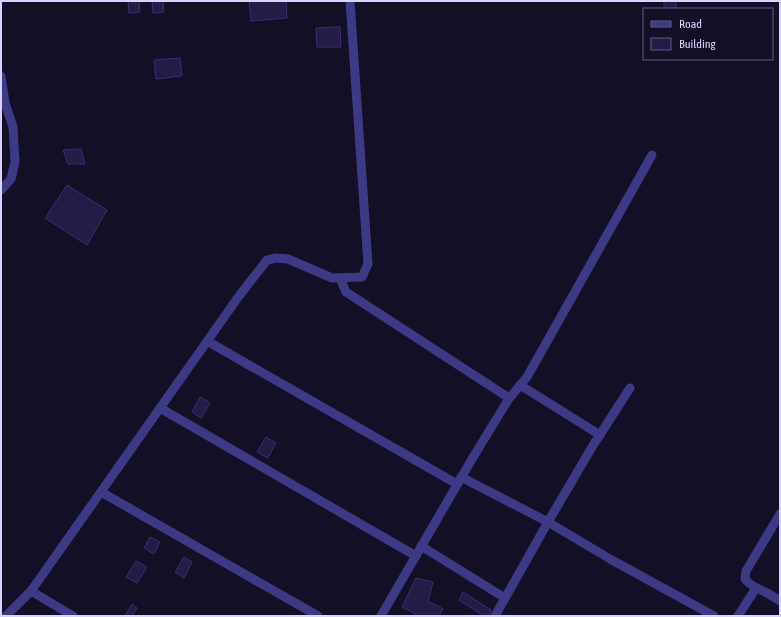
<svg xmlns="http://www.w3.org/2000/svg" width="781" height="617" font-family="'Asap Condensed',sans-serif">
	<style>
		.building { fill: #241b47; stroke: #3b2d73 }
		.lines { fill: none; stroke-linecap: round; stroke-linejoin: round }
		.minor { stroke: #3d3a85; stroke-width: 9 }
	</style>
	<rect width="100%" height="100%" fill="#130f26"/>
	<g class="building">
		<path d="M128 1H139L140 12 129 13Z"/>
		<path d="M152 1H163L164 12 153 13Z"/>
		<path d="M249 1H286L287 18 251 21Z"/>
		<rect x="664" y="1" width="12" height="8"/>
		<path d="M340 27 341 47H317L316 28Z"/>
		<path d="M180 58 182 76 156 79 154 60Z"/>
		<path d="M81 149 85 164H68L63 150Z"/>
		<path d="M67 185 107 210 87 245 45 218Z"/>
		<path d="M200 397 210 403 201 418 192 412Z"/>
		<path d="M266 437 276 443 268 458 257 452Z"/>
		<path d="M150 537 160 542 154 554 144 548Z"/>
		<path d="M184 557 192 562 184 578 175 572Z"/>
		<path d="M136 561 147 567 137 583 126 577Z"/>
		<path d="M416 578 433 582 428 601 443 609 439 616H419L402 607Z"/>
		<path d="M463 592 491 610 489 616H484L459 600Z"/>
		<path d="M132 604 137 608 132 616H125Z"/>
	</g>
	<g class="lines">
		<g class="minor">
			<path d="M1 76 5 103 13 127 15 162 11 179 1 190"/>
			<path d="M340 278 346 292 509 398"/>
			<path d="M207 341 457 484"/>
			<path d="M520 385 600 435"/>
			<path d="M630 388 592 447 548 522 610 559 714 616"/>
			<path d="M160 408 416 556"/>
			<path d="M461 477 548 522 495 616"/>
			<path d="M101 492 318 616"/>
			<path d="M780 514 746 571 745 579C750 586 758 588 765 592 770 594 775 598 780 601"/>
			<path d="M421 546 505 598"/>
			<path d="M31 591 73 616"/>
			<path d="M6 616 31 591 239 296 267 260 276 258 288 259 332 278 362 277 368 264 350 1"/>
			<path d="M381 616 472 459 508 400 527 377 652 155"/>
			<path d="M738 616 756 588"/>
		</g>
	</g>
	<rect width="781" height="617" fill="none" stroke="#d9d4ff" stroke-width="4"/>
	<rect x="643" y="8" width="130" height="52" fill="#130f26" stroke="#625e7d"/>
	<rect x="651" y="21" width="20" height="6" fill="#3d3a85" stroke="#625e7d"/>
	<text x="679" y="28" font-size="12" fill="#d9d4ff">Road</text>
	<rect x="651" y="38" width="20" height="12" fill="#241b47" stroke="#625e7d"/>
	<text x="679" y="48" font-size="12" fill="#d9d4ff">Building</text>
</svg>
